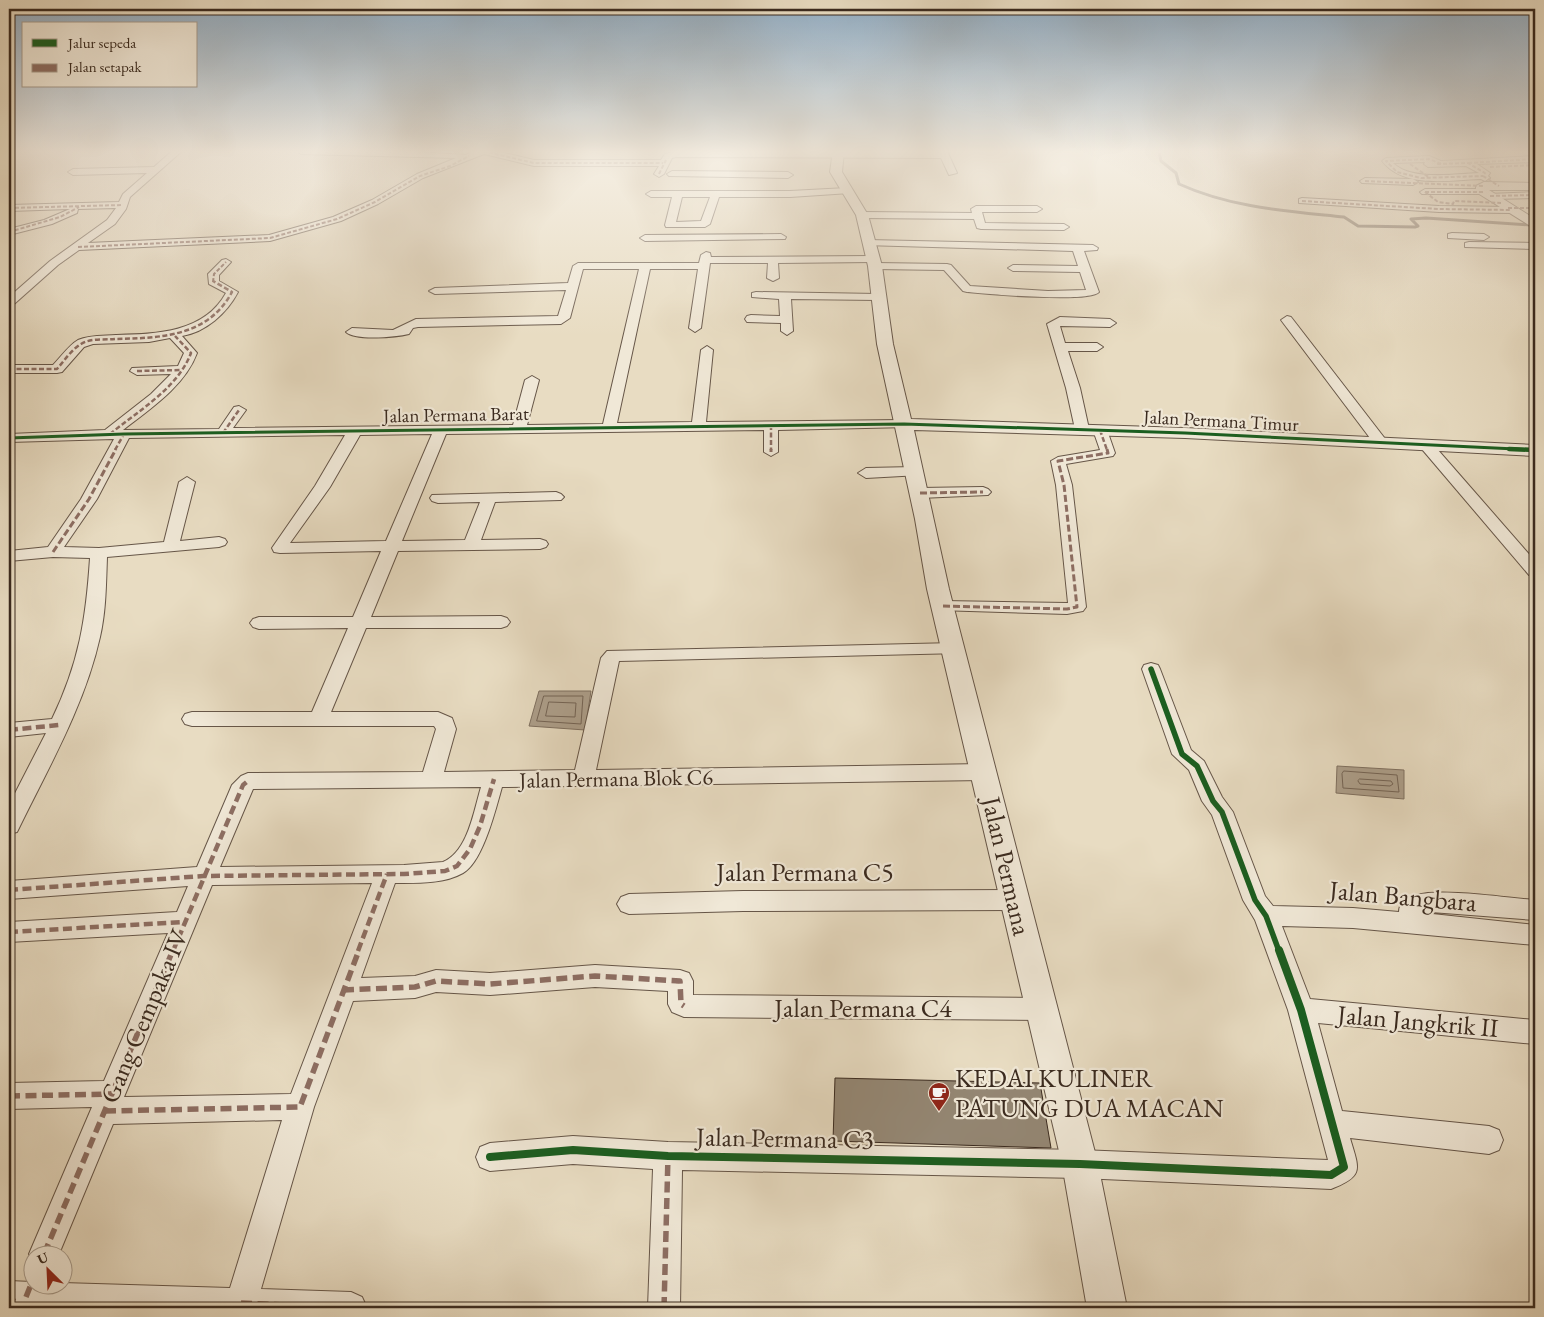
<svg xmlns="http://www.w3.org/2000/svg" width="1544" height="1317" font-family="'EB Garamond',serif">
	<style>
		.water { fill: #ad9f8b; stroke: #7f7060 }
		.lines { fill: none; stroke-linecap: round; stroke-linejoin: round }
		.shore { stroke: #746455; stroke-width: 1 }
		.stream { stroke: #7f7060; stroke-width: 3 }
		.building { fill: #948774; stroke: #3a2a1f }
		.minor-casing { stroke: #665648; stroke-width: 2 }
		.tertiary-casing { stroke: #665648; stroke-width: 2 }
		.minor { fill: #f0e8d7; fill-rule: evenodd }
		.tertiary { fill: #f0e8d7; fill-rule: evenodd }
		.quiet-far4 { stroke: #8d6e63; stroke-width: 2; stroke-dasharray: 4 2; stroke-linecap: butt }
		.quiet-far3 { stroke: #8d6e63; stroke-width: 2.5; stroke-dasharray: 5 2.5; stroke-linecap: butt }
		.quiet-far2 { stroke: #8d6e63; stroke-width: 3; stroke-dasharray: 7 3; stroke-linecap: butt }
		.quiet-far1 { stroke: #8d6e63; stroke-width: 4.5; stroke-dasharray: 9 4.5; stroke-linecap: butt }
		.quiet { stroke: #8d6e63; stroke-width: 5.5; stroke-dasharray: 11 5.5; stroke-linecap: butt }
		.cycleway-far3-casing { stroke: #f0e8d7; stroke-width: 5 }
		.cycleway-far2-casing { stroke: #f0e8d7; stroke-width: 7 }
		.cycleway-far1-casing { stroke: #f0e8d7; stroke-width: 9 }
		.cycleway-casing { stroke: #f0e8d7; stroke-width: 11 }
		.cycleway-far3 { stroke: #1b5e20; stroke-width: 3 }
		.cycleway-far2 { stroke: #1b5e20; stroke-width: 4.5 }
		.cycleway-far1 { stroke: #1b5e20; stroke-width: 5.5 }
		.cycleway { stroke: #1b5e20; stroke-width: 8 }
		.labels { text-anchor: middle; stroke-width: 4.5; stroke-linejoin: round; paint-order: stroke }
		.far-street-label { font-size: 19px; fill: #3a2a1f; stroke: #f0e8d7 }
		.street-label { font-size: 22px; fill: #3a2a1f; stroke: #f0e8d7 }
		.near-street-label { font-size: 26px; fill: #3a2a1f; stroke: #f0e8d7 }
		.near-poi-label { font-size: 26px; fill: #3a2a1f; stroke: #f0e8d7; text-anchor: start }
	</style>
	<rect width="100%" height="100%" fill="#e8dcc2"/>
	<filter id="stains"><feTurbulence type="fractalNoise" baseFrequency=".004" numOctaves="4"/><feColorMatrix values="0 0 0 0 .2 0 0 0 0 .09 0 0 0 0 .02 0 0 0 .5 -.17"/></filter>
	<radialGradient id="worn" r=".72"><stop offset=".6" stop-color="#630" stop-opacity="0"/><stop offset="1" stop-color="#630" stop-opacity=".3"/></radialGradient>
	<g class="water">
		<path d="M539 691H591L585 730 529 726Z"/>
		<path d="M1337 766 1404 770V799L1336 793Z"/>
	</g>
	<g class="lines">
		<g class="shore">
			<path d="M544 696H583L581 724 537 721Z"/>
			<path d="M549 702 576 703 575 717 546 716Z"/>
			<path d="M1344 771 1397 775 1399 792 1343 788 1342 774Z"/>
			<path d="M1360 779 1391 781 1393 784 1390 786 1360 784 1358 781Z"/>
		</g>
		<path class="stream" d="M1159 151 1161 161 1176 173 1179 184C1232 208 1287 211 1344 217L1358 226 1415 227 1418 226 1411 219 1426 218 1531 225"/>
	</g>
	<path class="building" d="M835 1078 1040 1083 1051 1148 833 1141Z"/>
	<g class="lines">
		<g class="minor-casing">
			<g id="minor">
				<path d="M172 151H182L130 197 126 209 115 224 88 243 269 235 333 217 372 200 417 174 456 158 301 154 297 151H400L466 155 474 151H496L534 160H661L665 154 676 151H947L957 173 949 175 941 158 676 157 672 158 664 174 659 177 654 174 659 166H534L484 154 423 178 378 204 341 221 270 241 79 250 58 265 13 305 9 306V297L50 261 107 220 116 208 78 209 77 213 52 224 9 235V229L44 220 70 209 9 211V205L119 202 123 194 147 173 73 175 68 172 73 169 154 167Z"/>
				<path d="M1429 156 1441 161 1535 156V162L1477 164 1490 173 1488 176 1490 178 1485 181 1481 179C1448 180 1404 189 1382 161L1386 158ZM1425 162 1424 164 1428 167 1466 166 1479 173C1455 174 1411 181 1393 163Z"/>
				<path d="M672 171 788 172 793 175 788 178 669 176 667 174Z"/>
				<path d="M1365 178 1413 179 1418 182 1413 185 1362 183 1360 181Z"/>
				<path d="M847 188 852 191 850 193 790 197H719L710 224 705 227H666L665 225 672 197H651L646 194 651 191H790ZM682 197H710L701 221 676 222Z"/>
				<path d="M1425 189H1484L1487 190 1488 194 1535 192V198L1490 199 1487 198 1486 194H1422L1420 192Z"/>
				<path d="M1302 198 1439 206 1511 207 1516 210 1511 213 1439 212 1299 203V199Z"/>
				<path d="M976 206H1037L1042 209 1037 212H982L985 223 1064 224 1069 227 1064 230 981 229 977 228 974 219 862 218 857 215 862 212 972 213 971 209Z"/>
				<path d="M1452 233 1484 234 1489 237 1484 240 1448 238V234Z"/>
				<path d="M781 234 786 237 785 239 645 241 640 238 645 235Z"/>
				<path d="M868 240 1093 245 1098 248 1097 250 1084 251 1099 292C1089 303 987 294 967 292L963 291 944 270 875 269 870 266 875 263 947 264 951 265 970 286 1048 291 1086 290 1080 272 1013 271 1008 268 1013 265 1078 266 1073 251 864 245 863 243Z"/>
				<path d="M1469 242 1535 243V249L1465 247V243Z"/>
				<path d="M706 252 710 253 711 257 873 256 878 259 873 262 778 263 779 278 773 281 767 278 768 263H710L701 328 695 332 689 328 698 269H650L617 423 692 422 701 350 707 346 713 350 706 422 904 420 911 424 909 427 778 430V452L771 456 764 452V430L446 434 402 541 465 540 480 502 438 503 432 501 430 498 432 495 556 492 561 494 564 497 561 500 495 502 481 540 540 539 546 541 548 544 546 547 540 549 398 551 371 617 501 616 507 618 510 622 507 626 501 628H366L331 712H438L452 718 456 729 444 772 575 770 601 658 607 651 955 643 962 645 964 649 962 653 619 661 596 770 984 764 991 767 995 772 991 777 984 780 502 787C496 808 483 862 463 873 444 884 417 883 395 883L361 978 415 976 436 970 490 973 595 965 680 970 689 973 693 981V995L1042 998 1051 1001 1055 1009 1051 1017 1042 1020 684 1017 672 1012 668 1004V991L595 987 490 995 436 992 415 998 353 1001 314 1107 261 1289 351 1292 362 1297 367 1308H9V1281L32 1282V1284L62 1283 230 1288 282 1120 113 1124 59 1254H32V1263L29 1254 92 1107 9 1109V1083L104 1081 168 933 9 942V922L177 912 188 886 9 899V881L197 867 232 785 241 776 248 773 423 772 436 729 434 726H192L185 724 182 719 185 714 192 712H312L348 628 259 629 253 627 250 623 253 619 259 617H353L381 551 280 553 274 552 272 548 315 486 345 435 129 438 97 499 64 547 99 548 164 542 179 482 187 477 195 482 180 541 219 537 225 539 227 542 225 545 219 547 107 557C106 584 106 611 100 637 85 704 50 765 20 826L17 832 9 834V805L46 733 9 737V723L52 719C79 663 86 619 90 558L53 557 9 561V551L48 547 81 499 114 439 9 442V434L105 430 151 394 171 374 137 375 130 371 132 368 178 366 184 353 170 338 149 342 93 344 84 347 62 372 57 373H9V365H53C60 358 69 345 78 340 90 335 103 336 116 335 156 334 204 333 226 293L209 284 208 274 222 260 226 259 231 262 219 275V281L238 292C227 313 206 332 182 336L197 353C185 386 150 409 123 430L219 429 234 407 239 406 246 410 233 428 513 425 525 380 532 376 539 380 527 425 603 424 639 269H583L570 318 561 324 418 327 413 328 409 334C397 337 355 341 346 332L352 328 393 330 416 319 558 316 566 290 435 294 429 291 435 288 568 283 573 266 578 263H699L701 255ZM432 434 386 541 290 543 330 487 360 435ZM481 787C474 810 468 852 443 862L404 865 220 867 253 789ZM372 883 291 1094 124 1097 212 885Z"/>
				<path d="M756 292 878 294 884 297 878 300 791 299 793 331 787 335 781 331V323L747 322 745 319 747 316 751 315 780 316 779 299 752 297V293Z"/>
				<path d="M1287 316 1291 317 1386 440 1388 443 1386 446H1376L1281 320Z"/>
				<path d="M1060 317 1110 319 1116 323 1110 327 1060 326 1065 343H1097L1103 347 1097 351H1068L1080 388 1089 429 1082 433 1075 429 1066 388 1047 324Z"/>
				<path d="M1100 426 1107 430 1115 453 1113 456 1066 464 1072 485 1086 607 1083 611 1067 614 937 610 934 606 937 602 943 601 1068 603 1056 485 1051 461 1058 457 1100 450 1093 430Z"/>
				<path d="M1426 441 1431 442 1535 561V576L1529 575 1421 448 1419 445 1421 442Z"/>
				<path d="M915 467 920 469 923 472 920 475 866 478 858 473 866 468Z"/>
				<path d="M983 487 988 489 991 492 988 495 920 498 912 493 920 488Z"/>
				<path d="M1151 663 1158 665 1160 669 1191 750 1204 761 1222 797 1233 812 1265 896 1273 906 1353 908 1399 912C1399 902 1408 897 1417 895 1442 888 1507 898 1535 900V920L1431 912 1423 913 1535 925V945L1353 928 1282 926 1310 999 1535 1020V1044L1318 1023 1342 1111 1489 1126 1499 1130 1503 1140 1499 1150 1489 1154 1350 1138C1359 1169 1365 1176 1331 1189L1080 1178 682 1170 680 1308H648L653 1169 573 1164 490 1171 480 1167 476 1157 480 1147 490 1143 573 1136 668 1142 1080 1150 1328 1160 1288 1010 1255 920 1243 900 1212 815 1202 801 1189 770 1172 754 1142 669 1144 665Z"/>
				<path d="M1013 890 1021 893 1025 900 1021 907 1013 910 743 911 629 914 621 911 617 904 621 897 629 894 743 891Z"/>
			</g>
		</g>
		<g class="tertiary-casing">
			<g id="tertiary">
				<path d="M833 151H844L842 172 868 215 882 266 893 344 911 419 1185 428 1535 445V456L1185 438 914 430 949 589 1098 1164 1127 1308H1087L1062 1164 927 589 915 519 877 344 868 266 856 215 830 172Z"/>
				<path d="M1535 151V155L1529 152 1530 151Z"/>
				<path d="M1484 182 1535 183V190H1489L1535 219V229L1476 192V186Z"/>
			</g>
		</g>
		<use href="#minor" class="minor"/>
		<use href="#tertiary" class="tertiary"/>
		<g class="quiet-far4">
			<path d="M483 151 534 163H663"/>
			<path d="M1468 163 1535 159"/>
			<path d="M1410 164 1430 178"/>
			<path d="M1437 164 1468 163 1485 173 1483 176 1499 186"/>
			<path d="M1441 164 1429 159 1386 161 1397 172 1421 178 1483 176"/>
			<path d="M1490 167 1535 165"/>
			<path d="M659 174 666 160"/>
			<path d="M1365 181 1484 186"/>
			<path d="M1425 192 1438 202 1453 204 1454 201 1501 203"/>
			<path d="M1425 192H1484"/>
			<path d="M1490 196 1535 195"/>
			<path d="M1302 201 1439 209 1511 210"/>
			<path d="M9 208 122 205"/>
			<path d="M1508 208H1531"/>
			<path d="M9 232 60 217 79 207"/>
			<path d="M78 247 270 238 337 219 375 202 420 176 450 166 469 156"/>
			<path d="M213 282 214 274 226 262"/>
		</g>
		<g class="quiet-far3">
			<path d="M9 369H57C64 361 72 349 81 344 90 338 104 340 115 339 160 338 208 337 232 292L213 281"/>
			<path d="M137 371 182 370"/>
			<path d="M771 425V450"/>
			<path d="M1100 430 1107 450"/>
			<path d="M223 433 239 410"/>
			<path d="M110 434C138 411 178 388 191 353L175 336"/>
			<path d="M115 450 124 434"/>
		</g>
		<g class="quiet-far2">
			<path d="M771 449V452"/>
			<path d="M920 493 983 492"/>
			<path d="M53 552 89 499 116 449"/>
			<path d="M943 606 1067 609 1077 607 1064 485 1058 461 1108 453 1107 449"/>
		</g>
		<g class="quiet-far1">
			<path d="M9 730 59 725"/>
			<path d="M9 890 203 876 404 874 445 871 457 866 470 849 480 826 494 779"/>
			<path d="M9 932 183 922"/>
			<path d="M173 951 243 785 248 781"/>
			<path d="M358 951 387 874"/>
		</g>
		<g class="quiet">
			<path d="M343 990 415 987 436 981 490 984 595 976 680 981 681 1004 684 1006"/>
			<path d="M9 1096 112 1094"/>
			<path d="M105 1111 300 1107 359 950"/>
			<path d="M44 1254 173 950"/>
			<path d="M26 1297 32 1282"/>
			<path d="M241 1303 351 1308"/>
			<path d="M9 1308 14 1297"/>
			<path d="M664 1308 668 1156"/>
		</g>
		<g class="cycleway-far3-casing">
			<path id="cycleway-far3" d="M9 438 124 434 904 424 1185 433 1535 450"/>
		</g>
		<g class="cycleway-far2-casing">
			<path id="cycleway-far2" d="M1509 449 1535 450"/>
		</g>
		<g class="cycleway-far1-casing">
			<path id="cycleway-far1" d="M1151 669 1182 754 1197 766 1213 801 1222 812 1255 900 1266 916 1279 951"/>
		</g>
		<g class="cycleway-casing">
			<path id="cycleway" d="M490 1157 573 1150 668 1156 1080 1164 1331 1175 1344 1167 1301 1010 1279 950"/>
		</g>
		<use href="#cycleway-far3" class="cycleway-far3"/>
		<use href="#cycleway-far2" class="cycleway-far2"/>
		<use href="#cycleway-far1" class="cycleway-far1"/>
		<use href="#cycleway" class="cycleway"/>
	</g>
	<linearGradient id="sky" x2="0" y2="1"><stop stop-color="#90acc3"/><stop offset="0.45" stop-color="#f5efe4"/><stop offset="1" stop-color="#f5efe4" stop-opacity="0"/></linearGradient>
	<rect width="1544" height="336" fill="url(#sky)"/>
	<defs>
		<g id="cafe-pin" transform="scale(1.125)"><path d="M0 17L-7.5 6A9.5 9.5 0 1 1 7.5 6Z" fill="#8f2418" stroke="#f0e8d7"/><path d="M-5.5-4.5H6V0H3Q3 3.5 0 3.5H-2.5Q-5.5 3.5-5.5 0ZM3-3.2v2h1.7v-2ZM-6 4.5H4V6H-6Z" fill="#fff"/></g>
	</defs>
	<g fill-rule="evenodd">
		<use href="#cafe-pin" x="939" y="1093"/>
	</g>
	<g class="labels">
		<g class="far-street-label">
			<text transform="translate(456 414) rotate(-1)" y="7">Jalan Permana Barat</text>
			<text transform="translate(1221 420) rotate(3)" y="7">Jalan Permana Timur</text>
		</g>
		<g class="street-label">
			<text transform="translate(616 778) rotate(-1)" y="8">Jalan Permana Blok C6</text>
		</g>
		<g class="near-street-label">
			<text transform="translate(1007 866) rotate(77)" y="9">Jalan Permana</text>
			<text x="805" y="881">Jalan Permana C5</text>
			<text transform="translate(1403 896) rotate(5)" y="9">Jalan Bangbara</text>
			<text x="863" y="1017">Jalan Permana C4</text>
			<text transform="translate(144 1016) rotate(-67)" y="9">Gang Cempaka IV</text>
			<text transform="translate(1418 1021) rotate(5)" y="9">Jalan Jangkrik II</text>
			<text transform="translate(785 1138) rotate(1)" y="9">Jalan Permana C3</text>
		</g>
		<g class="near-poi-label">
			<text x="955" y="1087">KEDAI KULINER<tspan x="955" dy="30">PATUNG DUA MACAN</tspan></text>
		</g>
	</g>
	<rect width="1544" height="1317" fill="none" stroke="#e8dcc2" stroke-width="30"/>
	<rect x="10" y="10" width="1524" height="1297" fill="none" stroke="#3a2a1f" stroke-width="2.5"/>
	<rect x="15" y="15" width="1514" height="1287" fill="none" stroke="#3a2a1f"/>
	<rect x="22" y="22" width="175" height="65" fill="#f0e8d7" stroke="#a79c8d"/>
	<rect x="32" y="39" width="25" height="8" fill="#1b5e20" stroke="#a79c8d"/>
	<text x="68" y="48" font-size="15" fill="#3a2a1f">Jalur sepeda</text>
	<rect x="32" y="64" width="25" height="8" fill="#8d6e63" stroke="#a79c8d"/>
	<text x="68" y="72" font-size="15" fill="#3a2a1f">Jalan setapak</text>
	<g transform="translate(48 1270) rotate(336)"><circle r="24" fill="#f0e8d7" stroke="#a79c8d"/>
	<path d="M0-4L9 19L0 12L-9 19Z" fill="#8f2418"/>
	<text y="-8" font-size="14" font-weight="bold" text-anchor="middle" fill="#3a2a1f">U</text>
	</g>
	<rect width="100%" height="100%" filter="url(#stains)"/>
	<rect width="100%" height="100%" fill="url(#worn)"/>
</svg>
